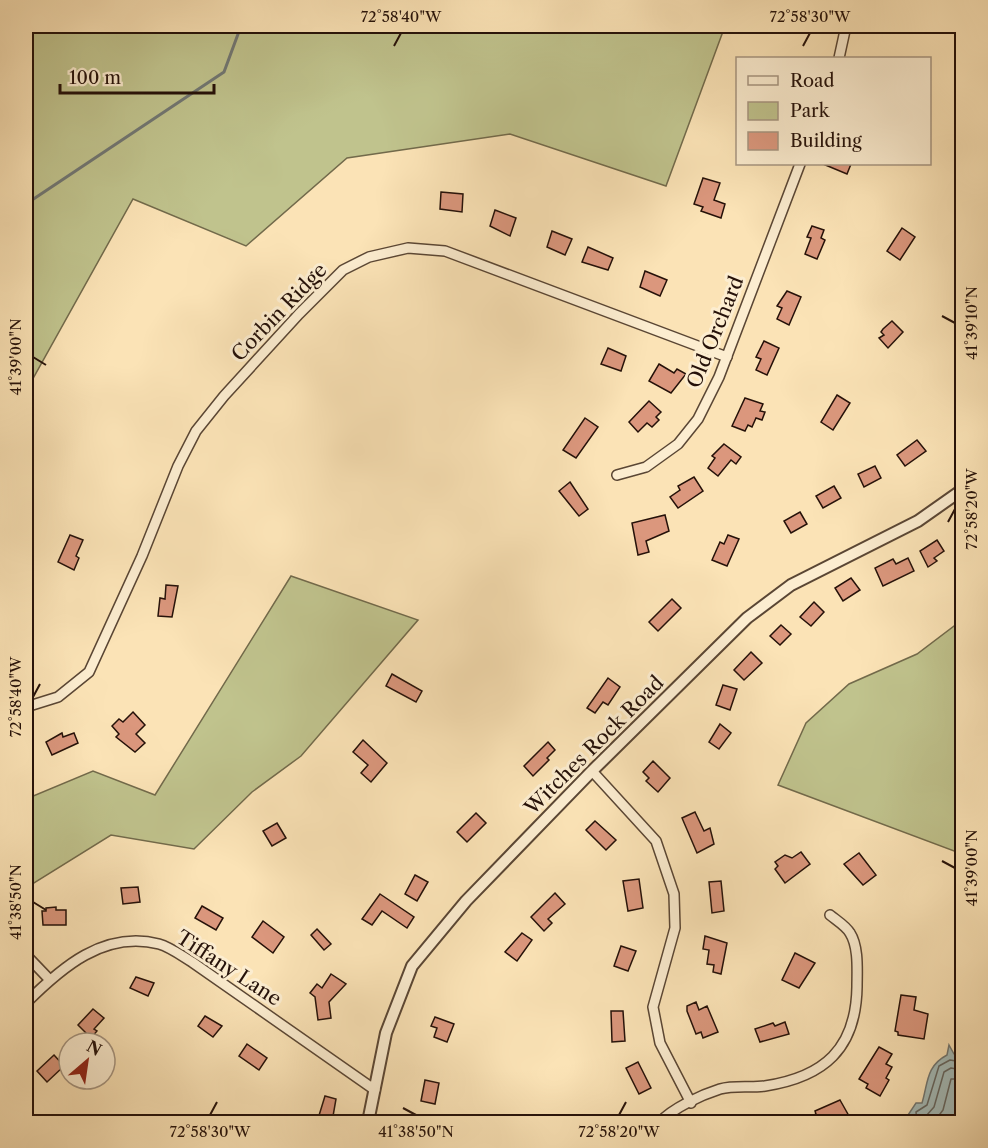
<svg xmlns="http://www.w3.org/2000/svg" width="988" height="1148" font-family="'Libre Caslon Text',serif">
	<style>
		.green { fill: #c0c38d; stroke: #726a4b; stroke-width: 1.5 }
		.water { fill: #a3bbb9; stroke: #717773; stroke-width: 1.5 }
		.lines { fill: none; stroke-linecap: round; stroke-linejoin: round }
		.shore { stroke: #646661; stroke-width: 1.5 }
		.stream { stroke: #717773; stroke-width: 3 }
		.building { fill: #db977d; stroke: #251109; stroke-width: 1.5 }
		.minor-casing { stroke: #5a4634; stroke-width: 12 }
		.tertiary-casing { stroke: #5a4634; stroke-width: 14 }
		.minor { stroke: #fcedd0; stroke-width: 9 }
		.tertiary { stroke: #fcedd0; stroke-width: 10 }
		.ticks { fill: none; stroke: #251109; stroke-width: 2 }
		.labels { text-anchor: middle; stroke-width: 6; stroke-linejoin: round; paint-order: stroke }
		.street-label { font-size: 20px; fill: #251109; stroke: #fcedd0 }
		.neatline { fill: none; stroke: #251109; stroke-width: 2 }
		.ticks-label { font-size: 15px; text-anchor: middle; fill: #251109 }
	</style>
	<rect width="100%" height="100%" fill="#fbe3b6"/>
	<filter id="stains"><feTurbulence type="fractalNoise" baseFrequency=".00333" numOctaves="4"/><feColorMatrix values="0 0 0 0 .2 0 0 0 0 .09 0 0 0 0 .02 0 0 0 .5 -.17"/></filter>
	<radialGradient id="worn" r=".72"><stop offset=".6" stop-color="#630" stop-opacity="0"/><stop offset="1" stop-color="#630" stop-opacity=".3"/></radialGradient>
	<g class="green">
		<path d="M26 26H725L666 186 510 134 347 158 246 246 133 199 26 391Z"/>
		<path d="M291 576 418 620 301 756 252 792 194 849 111 835 26 888V799L93 771 155 795Z"/>
		<path d="M962 620V854L778 785 806 723 849 684 917 654Z"/>
	</g>
	<path class="water" d="M949 1045 954 1054 962 1057V1122H910L912 1118 908 1115 916 1103H922C928 1083 926 1066 947 1055Z"/>
	<g class="lines">
		<g class="shore">
			<path d="M917 1122 916 1112 927 1105 939 1066 950 1060 962 1062"/>
			<path d="M925 1122 926 1116 934 1107 944 1072 951 1068 962 1070"/>
			<path d="M934 1122 943 1110 951 1079H962"/>
		</g>
		<path class="stream" d="M26 204 224 72 241 26"/>
	</g>
	<g class="building">
		<path d="M823 164H851L847 174Z"/>
		<path d="M703 178 720 183 714 200 725 204 721 218 701 211 703 207 694 204Z"/>
		<path d="M441 192 463 194 462 212 440 209Z"/>
		<path d="M495 210 516 218 510 236 490 226Z"/>
		<path d="M812 226 824 230 821 238 825 240 817 259 805 254 811 238 807 237Z"/>
		<path d="M902 228 915 237 900 260 887 251Z"/>
		<path d="M552 231 572 239 565 255 547 247Z"/>
		<path d="M588 247 613 258 608 270 582 262Z"/>
		<path d="M645 271 667 280 660 296 640 287Z"/>
		<path d="M787 291 801 297 789 325 777 319 782 308 777 306Z"/>
		<path d="M892 321 903 332 888 348 879 338 884 335 881 332 883 329Z"/>
		<path d="M764 341 779 348 767 375 756 370 761 359 756 357Z"/>
		<path d="M608 348 626 356 621 371 601 364Z"/>
		<path d="M659 364 674 373 677 369 686 374 671 393 649 381Z"/>
		<path d="M837 395 850 403 833 430 821 422Z"/>
		<path d="M745 398 763 404 760 411 765 412 762 420 756 418 752 427 748 425 745 431 732 426Z"/>
		<path d="M649 401 661 412 656 417 659 420 652 427 647 423 638 432 629 422Z"/>
		<path d="M585 418 598 427 576 458 563 450Z"/>
		<path d="M917 440 926 451 905 466 897 455Z"/>
		<path d="M724 444 741 457 736 464 731 460 718 476 708 468 715 458 712 456Z"/>
		<path d="M875 466 881 478 864 487 858 474Z"/>
		<path d="M694 477 703 491 678 508 670 497 680 490 678 486Z"/>
		<path d="M570 482 588 509 579 516 559 491Z"/>
		<path d="M834 486 841 498 823 508 816 496Z"/>
		<path d="M800 512 807 524 791 533 784 521Z"/>
		<path d="M665 515 669 531 646 541 649 552 638 555 632 523Z"/>
		<path d="M70 535 83 540 76 556 79 558 74 570 58 562Z"/>
		<path d="M728 535 739 539 727 566 712 560 720 542 724 544Z"/>
		<path d="M937 540 944 551 934 558 937 561 928 567 920 551Z"/>
		<path d="M908 558 914 571 883 586 875 568 893 559 896 564Z"/>
		<path d="M851 578 860 590 843 601 835 588Z"/>
		<path d="M166 585 178 586 172 617 158 616 160 598 165 599Z"/>
		<path d="M672 599 681 608 658 631 649 622Z"/>
		<path d="M814 602 824 612 811 626 800 617Z"/>
		<path d="M781 625 791 634 780 645 770 636Z"/>
		<path d="M751 652 762 663 744 680 734 670Z"/>
		<path d="M392 674 422 691 416 702 386 686Z"/>
		<path d="M608 678 620 687 608 705 603 702 595 713 587 708Z"/>
		<path d="M723 685 737 689 730 710 716 705Z"/>
		<path d="M133 712 145 725 136 734 145 743 135 752 116 737 119 734 112 726 119 719 123 722Z"/>
		<path d="M720 724 731 733 719 749 709 742Z"/>
		<path d="M62 733 63 737 74 733 78 743 52 755 46 742Z"/>
		<path d="M363 740 387 763 371 782 361 773 368 765 353 752Z"/>
		<path d="M548 742 555 750 547 758 549 760 533 776 524 766Z"/>
		<path d="M653 761 670 778 658 792 646 781 649 778 643 772Z"/>
		<path d="M695 812 704 831 710 828 714 844 697 853 682 818Z"/>
		<path d="M476 813 486 823 467 842 457 832Z"/>
		<path d="M595 821 616 840 606 850 586 830Z"/>
		<path d="M277 823 286 838 272 846 263 831Z"/>
		<path d="M801 852 810 864 785 883 775 869 778 866 775 862 785 855 792 858Z"/>
		<path d="M859 853 876 875 863 885 844 864Z"/>
		<path d="M415 875 428 882 417 901 405 894Z"/>
		<path d="M639 879 643 908 628 911 623 881Z"/>
		<path d="M721 881 724 911 712 913 709 882Z"/>
		<path d="M138 887 140 902 123 904 121 888Z"/>
		<path d="M555 893 565 904 548 919 552 923 544 931 531 917Z"/>
		<path d="M380 894 414 917 407 928 382 911 372 925 362 919Z"/>
		<path d="M202 906 223 918 216 930 195 918Z"/>
		<path d="M56 907V910H66V925H43L42 911H46V908Z"/>
		<path d="M263 921 284 937 273 953 252 937Z"/>
		<path d="M317 929 331 944 324 950 311 935Z"/>
		<path d="M522 933 532 940 517 961 505 952Z"/>
		<path d="M705 936 727 943 721 974 713 972 714 965 707 964 709 950 703 949Z"/>
		<path d="M621 946 636 951 628 971 614 966Z"/>
		<path d="M795 953 815 963 799 988 782 980Z"/>
		<path d="M331 974 346 984 329 1002 331 1018 318 1020 315 997 310 993 317 984 322 988Z"/>
		<path d="M136 977 154 983 148 996 130 988Z"/>
		<path d="M901 995 916 997 914 1010 928 1014 924 1039 898 1035V1032L895 1031Z"/>
		<path d="M696 1002 699 1010 707 1006 718 1032 703 1038 701 1032 696 1034 687 1011V1006Z"/>
		<path d="M93 1009 104 1018 94 1029 97 1031 91 1038 78 1025Z"/>
		<path d="M611 1011H623L625 1041 612 1042Z"/>
		<path d="M205 1016 222 1026 213 1037 198 1026Z"/>
		<path d="M435 1017 454 1024 447 1042 434 1037 437 1028 431 1026Z"/>
		<path d="M785 1022 789 1034 760 1042 755 1029 773 1023 775 1026Z"/>
		<path d="M247 1044 267 1058 259 1070 239 1056Z"/>
		<path d="M879 1047 892 1054 886 1064 892 1067 886 1078 889 1080 880 1096 866 1088 868 1084 859 1079Z"/>
		<path d="M54 1055 64 1066 47 1082 37 1071Z"/>
		<path d="M638 1062 651 1088 639 1094 626 1068Z"/>
		<path d="M425 1080 439 1083 435 1104 421 1101Z"/>
		<path d="M325 1096 336 1099 332 1122H317Z"/>
		<path d="M840 1100 849 1116 843 1120 844 1122H800L816 1114 815 1111Z"/>
	</g>
	<g class="lines">
		<g class="minor-casing">
			<g id="minor">
				<path d="M839 58 846 26"/>
				<path d="M617 475 646 467 678 444 698 419 719 377 800 164"/>
				<path d="M26 707 58 697 89 672 142 556 178 466 196 431 224 396 299 314 343 270 369 257 408 248 445 251 727 357"/>
				<path d="M592 771 656 841 674 894 675 928 653 1007 660 1043 691 1103"/>
				<path d="M26 955 49 979"/>
				<path d="M26 1003C61 968 104 930 159 944 170 947 182 956 192 962L375 1090"/>
				<path d="M660 1122C673 1108 701 1095 720 1089 734 1085 751 1088 765 1086 824 1077 856 1049 857 987 857 971 859 947 850 933 846 926 836 920 830 915"/>
			</g>
		</g>
		<g class="tertiary-casing">
			<path id="tertiary" d="M368 1122 386 1033 412 966 466 901 592 771 747 618 791 585 918 521 962 490"/>
		</g>
		<use href="#minor" class="minor"/>
		<use href="#tertiary" class="tertiary"/>
	</g>
	<path class="ticks" d="M394 46 401 33M803 46 810 33M942 316 955 323M33 357 46 365M948 522 955 509M33 697 40 684M942 861 955 868M33 902 46 910M403 1108 416 1115M210 1115 217 1102M619 1115 626 1102"/>
	<g class="labels">
		<g class="street-label">
			<text transform="translate(279 312) rotate(-46)" y="7">Corbin Ridge</text>
			<text transform="translate(715 332) rotate(-68)" y="7">Old Orchard</text>
			<text transform="translate(594 745) rotate(-45)" y="7">Witches Rock Road</text>
			<text transform="translate(229 968) rotate(33)" y="7">Tiffany Lane</text>
		</g>
	</g>
	<rect width="988" height="1148" fill="none" stroke="#fbe3b6" stroke-width="66"/>
	<rect x="736" y="57" width="195" height="108" fill="#fcedd0" stroke="#a69580" stroke-width="1.5"/>
	<rect x="748" y="76" width="30" height="9" fill="#fcedd0" stroke="#a69580" stroke-width="1.5"/>
	<text x="790" y="87" font-size="18" fill="#251109">Road</text>
	<rect x="748" y="102" width="30" height="18" fill="#c0c38d" stroke="#a69580" stroke-width="1.5"/>
	<text x="790" y="117" font-size="18" fill="#251109">Park</text>
	<rect x="748" y="132" width="30" height="18" fill="#db977d" stroke="#a69580" stroke-width="1.5"/>
	<text x="790" y="147" font-size="18" fill="#251109">Building</text>
	<g transform="translate(87 1061) rotate(29)"><circle r="28" fill="#fcedd0" stroke="#a69580" stroke-width="1.5"/>
	<path d="M0-4.5L10 22L0 15L-10 22Z" fill="#8f2418"/>
	<text y="-9" font-size="16" font-weight="bold" text-anchor="middle" fill="#251109">N</text>
	</g>
	<path d="M60 84v9h154v-9" fill="none" stroke="#251109" stroke-width="3"/>
	<text x="69" y="84" font-size="18" fill="#251109" stroke="#fcedd0" stroke-width="4.5" paint-order="stroke">100 m</text>
	<rect x="33" y="33" width="922" height="1082" class="neatline"/>
	<g class="ticks-label">
		<text x="401" y="22">72°58'40"W</text>
		<text x="810" y="22">72°58'30"W</text>
		<text transform="translate(972 323) rotate(-90)" y="5">41°39'10"N</text>
		<text transform="translate(16 357) rotate(-90)" y="5">41°39'00"N</text>
		<text transform="translate(972 509) rotate(-90)" y="5">72°58'20"W</text>
		<text transform="translate(16 697) rotate(-90)" y="5">72°58'40"W</text>
		<text transform="translate(972 868) rotate(-90)" y="5">41°39'00"N</text>
		<text transform="translate(16 902) rotate(-90)" y="5">41°38'50"N</text>
		<text x="210" y="1137">72°58'30"W</text>
		<text x="416" y="1137">41°38'50"N</text>
		<text x="619" y="1137">72°58'20"W</text>
	</g>
	<rect width="100%" height="100%" filter="url(#stains)"/>
	<rect width="100%" height="100%" fill="url(#worn)"/>
</svg>
